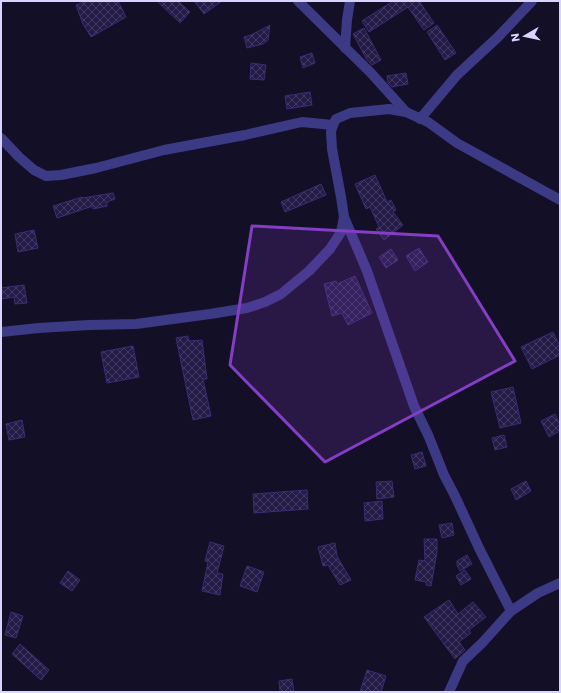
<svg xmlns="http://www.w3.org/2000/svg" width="561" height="693" font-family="Poppins,sans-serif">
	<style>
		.building { fill: url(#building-cross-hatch); stroke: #3b2d73 }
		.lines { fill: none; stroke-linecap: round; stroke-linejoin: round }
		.minor { stroke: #3d3a85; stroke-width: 10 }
		.marked { fill: #843dc5; fill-opacity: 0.2; stroke: #843dc5; stroke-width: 3; stroke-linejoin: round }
	</style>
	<defs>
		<pattern id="building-cross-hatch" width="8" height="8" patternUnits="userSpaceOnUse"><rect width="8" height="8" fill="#241b47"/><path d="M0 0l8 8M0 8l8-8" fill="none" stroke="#433b63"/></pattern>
	</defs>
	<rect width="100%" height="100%" fill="#130f26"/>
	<g class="building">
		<path d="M87 1H118L126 17 91 37 83 24 76 5Z"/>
		<path d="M157 1H178L190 12 180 23Z"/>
		<path d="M194 1H222L204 14Z"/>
		<path d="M393 1H419L434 23 424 30 408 7 369 32 362 21Z"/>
		<path d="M270 25 268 40 263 44 247 48 244 37 251 35Z"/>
		<path d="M437 25 456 53 445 60 427 32Z"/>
		<path d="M364 28 381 60 372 65 367 60 353 34Z"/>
		<path d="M312 53 315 63 303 68 300 57Z"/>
		<path d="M251 63 266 65 264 80 250 79Z"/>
		<path d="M406 73 408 84 392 87 388 83 387 76Z"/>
		<path d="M310 92 312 105 287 109 285 96Z"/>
		<path d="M375 175 387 202 391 200 396 210 393 212 403 225 384 240 376 229 379 227 370 207 366 209 355 184Z"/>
		<path d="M321 184 326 195 285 212 281 202Z"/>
		<path d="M113 193 115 199 107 202V206L93 209V206L57 218 53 206 82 197V198Z"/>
		<path d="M34 230 38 248 18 252 15 234Z"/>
		<path d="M419 248 428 262 415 271 406 256Z"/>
		<path d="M391 249 398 260 386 268 379 257Z"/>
		<path d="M355 276 372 313 348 325 342 313 332 316 324 284 336 281 337 284Z"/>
		<path d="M24 285 27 303 15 304 14 297 1 299V288Z"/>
		<path d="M553 332 560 346V355L532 369 521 347Z"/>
		<path d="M188 336 189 341 202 340 207 379H203L211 416 193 420 176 338Z"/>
		<path d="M133 346 139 377 107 383 101 352Z"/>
		<path d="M513 387 521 423 500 428 491 392Z"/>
		<path d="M555 414 560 425V431L549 437 541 421Z"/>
		<path d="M22 420 25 437 9 440 6 424Z"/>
		<path d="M504 435 507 447 495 450 492 438Z"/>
		<path d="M422 452 426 466 415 469 411 455Z"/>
		<path d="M392 481 394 497 377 499 376 482Z"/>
		<path d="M526 481 531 491 516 500 511 489Z"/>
		<path d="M307 490 308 509 254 513 253 494Z"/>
		<path d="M382 501 383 519 365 521 364 503Z"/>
		<path d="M452 523 454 535 442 538 439 525Z"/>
		<path d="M424 539H437V552L431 586 426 585V582L415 580 419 560 425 561Z"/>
		<path d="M210 542 224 546 217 573 223 574 220 595 202 591 208 562 205 561Z"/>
		<path d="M335 543 337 556 351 580 340 585 328 565 323 566 318 547Z"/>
		<path d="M467 555 472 564 460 571 457 565V561Z"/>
		<path d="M247 566 264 572 257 592 240 586Z"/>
		<path d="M465 570 471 579 461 585 456 576Z"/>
		<path d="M68 571 80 580 72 591 60 583Z"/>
		<path d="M449 600 458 614 473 602 486 617 469 630 471 633 459 642 465 650 455 659 424 617Z"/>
		<path d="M11 612 23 616 16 638 5 635Z"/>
		<path d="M20 644 49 670 41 680 12 654Z"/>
		<path d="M367 670 386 676 381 692H360Z"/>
		<path d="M292 679 294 692H280L279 681Z"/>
	</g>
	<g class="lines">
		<g class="minor">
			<path d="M298 1 371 73 406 112"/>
			<path d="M345 48 347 20 350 1"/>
			<path d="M420 119 457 75 498 37 532 1"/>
			<path d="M1 138 19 157 34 170 46 176 61 175 96 168 164 150 245 135 302 122 333 125"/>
			<path d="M344 217 367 271 414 406 429 437 444 475 455 496 479 548 511 611"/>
			<path d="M1 332 39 328 89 325 136 324 210 314 247 308 265 302 281 294 309 271 330 249 341 232 344 217 341 197 332 149 331 132 333 125 336 119 350 113 389 109 406 112 428 122 457 143 560 200"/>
			<path d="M449 692 463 661 483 642 511 611 538 593 560 583"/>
		</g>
	</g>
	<path class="marked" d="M252 226 438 236 515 361 325 462 230 365Z"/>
	<rect width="561" height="693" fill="none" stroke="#d9d4ff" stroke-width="4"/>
	<g transform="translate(525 36) rotate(261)" stroke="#130f26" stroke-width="3" paint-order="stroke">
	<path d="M0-3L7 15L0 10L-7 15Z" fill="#d9d4ff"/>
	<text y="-6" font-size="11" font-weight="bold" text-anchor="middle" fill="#d9d4ff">N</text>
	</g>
</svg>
